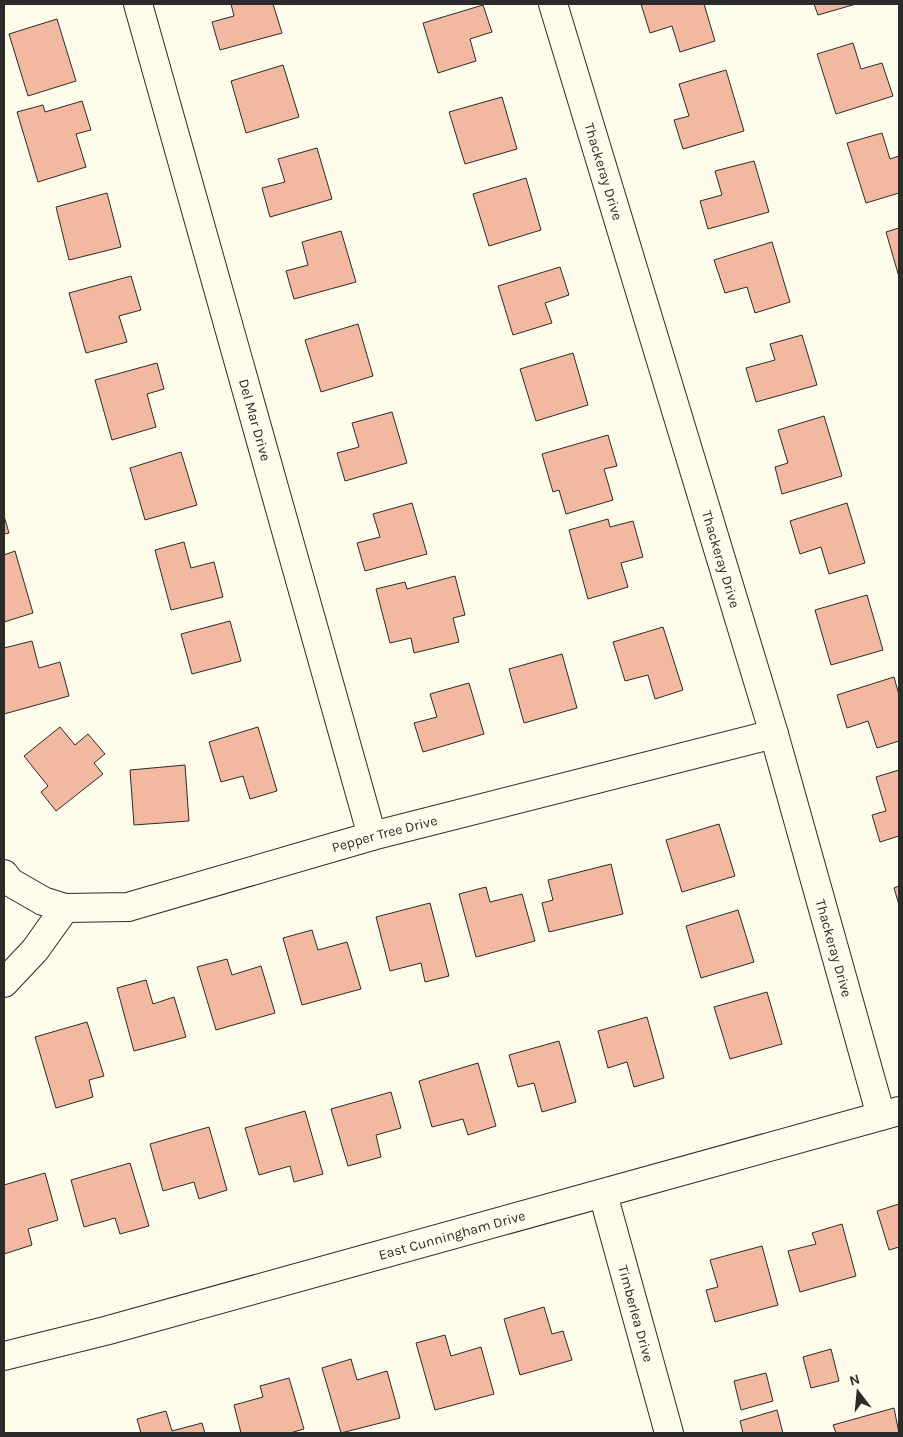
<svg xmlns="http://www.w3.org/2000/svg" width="903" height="1437" font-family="Karla,sans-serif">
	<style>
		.building { fill: #f2b8a0; stroke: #2b2b2b }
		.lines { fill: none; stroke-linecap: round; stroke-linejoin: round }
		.minor-casing { stroke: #2b2b2b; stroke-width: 30 }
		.minor { stroke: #fdfbea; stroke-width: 28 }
		.labels { text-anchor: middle; stroke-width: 4; stroke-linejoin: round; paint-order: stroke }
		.street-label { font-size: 14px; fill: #2b2b2b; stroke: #fdfbea }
	</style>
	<rect width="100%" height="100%" fill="#fdfbea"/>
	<g class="building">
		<path d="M231 4H273L282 33 220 50 212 22 234 16Z"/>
		<path d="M641 4H704L715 41 680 52 672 26 650 33Z"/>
		<path d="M814 4H856L818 15Z"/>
		<path d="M483 5 492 32 470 39 476 61 438 73 423 23Z"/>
		<path d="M57 19 76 81 28 96 9 34Z"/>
		<path d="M853 43 861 69 882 63 893 96 836 114 817 54Z"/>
		<path d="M283 65 299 117 246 133 231 81Z"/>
		<path d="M726 70 744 131 683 149 674 120 689 116 679 84Z"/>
		<path d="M502 97 517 149 465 164 449 112Z"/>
		<path d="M82 101 91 130 76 134 86 167 38 182 17 112 43 105 45 112Z"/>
		<path d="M882 133 890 159 899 156V193L866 203 847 143Z"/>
		<path d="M317 148 332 199 270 217 262 188 285 182 278 159Z"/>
		<path d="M754 161 769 212 708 229 700 201 722 195 715 171Z"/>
		<path d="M526 178 541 230 489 246 473 194Z"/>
		<path d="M107 193 121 247 69 260 56 207Z"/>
		<path d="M899 228V277L886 232Z"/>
		<path d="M341 231 356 282 294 299 286 271 308 265 302 242Z"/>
		<path d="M772 242 790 302 755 313 747 287 725 293 714 260Z"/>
		<path d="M560 267 569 295 545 303 552 323 513 335 498 286Z"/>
		<path d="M131 276 141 310 119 316 127 342 86 353 69 293Z"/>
		<path d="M358 324 373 376 321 392 305 340Z"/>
		<path d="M802 335 817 385 756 402 746 368 775 360 770 344Z"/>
		<path d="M573 353 588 405 536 421 520 369Z"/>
		<path d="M157 363 164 389 147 394 156 427 112 440 95 380Z"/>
		<path d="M392 412 407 463 345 481 337 453 359 447 352 423Z"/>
		<path d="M824 416 842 476 782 494 775 467 788 463 778 430Z"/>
		<path d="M608 435 617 466 604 469 613 500 566 514 559 490 553 492 542 454Z"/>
		<path d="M181 452 197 505 145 520 130 468Z"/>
		<path d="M412 503 427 554 365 571 357 543 380 537 373 514Z"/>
		<path d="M847 503 865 563 829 574 821 547 800 554 790 521Z"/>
		<path d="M4 516 9 533 4 534Z"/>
		<path d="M608 519 610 527 633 521 643 557 621 563 628 587 588 599 569 530Z"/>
		<path d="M184 542 191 568 214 562 223 597 171 610 155 550Z"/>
		<path d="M15 551 33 613 4 622V555Z"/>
		<path d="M455 576 465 615 453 618 459 642 414 653 411 638 390 643 376 589 405 582 407 589Z"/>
		<path d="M867 595 883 650 831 665 815 610Z"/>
		<path d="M230 621 241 661 192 674 181 634Z"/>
		<path d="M663 627 683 690 655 699 648 675 625 681 613 642Z"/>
		<path d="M32 641 39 668 60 662 69 696 4 714V648Z"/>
		<path d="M562 654 577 708 524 723 509 669Z"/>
		<path d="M894 677 899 695V741L877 748 868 721 847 728 837 695Z"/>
		<path d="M469 683 484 734 423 752 414 723 437 717 430 694Z"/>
		<path d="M60 727 75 745 88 734 105 754 94 763 103 774 56 811 41 792 48 786 24 756Z"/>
		<path d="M258 727 277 791 250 799 243 776 221 782 209 742Z"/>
		<path d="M185 765 189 821 134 825 130 770Z"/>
		<path d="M899 770V836L880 842 872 815 886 811 876 777Z"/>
		<path d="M719 824 735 876 682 892 666 840Z"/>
		<path d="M611 864 623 914 549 932 542 903 553 900 548 880Z"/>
		<path d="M899 886V905L894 888Z"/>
		<path d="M486 887 490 902 522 894 535 941 476 957 459 894Z"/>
		<path d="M430 903 449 976 425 982 421 963 390 971 376 917Z"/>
		<path d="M738 910 754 962 701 978 686 926Z"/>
		<path d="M312 930 318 950 347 942 361 989 302 1005 283 938Z"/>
		<path d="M227 959 232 975 261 966 275 1013 216 1030 197 967Z"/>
		<path d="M146 980 153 1004 174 997 186 1037 134 1051 117 988Z"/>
		<path d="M767 992 782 1044 730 1059 714 1007Z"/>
		<path d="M647 1017 664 1078 634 1087 627 1062 608 1068 598 1031Z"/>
		<path d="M87 1022 104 1076 89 1080 93 1097 56 1108 35 1037Z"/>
		<path d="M559 1041 576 1102 542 1112 534 1083 518 1087 509 1055Z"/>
		<path d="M478 1063 496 1126 468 1135 463 1119 432 1127 419 1081Z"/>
		<path d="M391 1092 401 1128 376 1135 381 1157 348 1166 331 1109Z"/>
		<path d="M305 1111 323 1174 294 1182 290 1166 259 1175 245 1128Z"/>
		<path d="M209 1127 227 1190 199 1199 194 1182 163 1191 150 1144Z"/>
		<path d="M130 1163 149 1226 120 1234 115 1218 84 1227 71 1180Z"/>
		<path d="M45 1173 58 1220 28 1229 32 1245 4 1254V1185Z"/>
		<path d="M899 1204V1247L889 1250 877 1211Z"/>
		<path d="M842 1224 856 1276 800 1292 788 1251 816 1244 812 1233Z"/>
		<path d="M762 1246 778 1305 715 1322 706 1290 718 1287 710 1260Z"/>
		<path d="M544 1307 552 1334 563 1331 572 1360 520 1375 504 1319Z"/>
		<path d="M445 1335 451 1356 481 1347 494 1394 435 1410 416 1343Z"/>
		<path d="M831 1349 839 1381 811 1388 803 1357Z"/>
		<path d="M351 1359 357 1380 387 1371 400 1418 341 1433 322 1368Z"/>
		<path d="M766 1373 773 1401 741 1410 734 1381Z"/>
		<path d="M289 1378 304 1429 290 1433H241L234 1405 263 1397 260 1386Z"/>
		<path d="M894 1408 899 1433H836L833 1425Z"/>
		<path d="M777 1410 783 1433H743L740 1421Z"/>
		<path d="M166 1411 172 1431 202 1423 205 1433H141L137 1419Z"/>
	</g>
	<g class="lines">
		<g class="minor-casing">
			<g id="minor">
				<path id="s1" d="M138 4 372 836"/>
				<path id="s2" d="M553 4 774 734 881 1116"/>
				<path id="s3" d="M4 874 10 882 43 901 65 908 128 907 372 836 774 734"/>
				<path d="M4 983 35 950 65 908"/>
				<path id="s4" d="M603 1194 669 1433"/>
				<path id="s5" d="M4 1356 105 1331 899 1111"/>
			</g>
		</g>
		<use href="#minor" class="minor"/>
	</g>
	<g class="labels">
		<g class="street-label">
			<text dy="5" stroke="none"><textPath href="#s2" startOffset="175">Thackeray Drive</textPath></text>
			<text dy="5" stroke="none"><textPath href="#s1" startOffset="432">Del Mar Drive</textPath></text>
			<text dy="5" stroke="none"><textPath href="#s2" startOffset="580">Thackeray Drive</textPath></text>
			<text dy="5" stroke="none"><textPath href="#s3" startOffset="401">Pepper Tree Drive</textPath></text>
			<text dy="5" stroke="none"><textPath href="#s2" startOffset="985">Thackeray Drive</textPath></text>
			<text dy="5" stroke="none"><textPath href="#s5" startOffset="464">East Cunningham Drive</textPath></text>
			<text dy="5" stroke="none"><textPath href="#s4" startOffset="124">Timberlea Drive</textPath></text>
		</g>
	</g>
	<rect width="903" height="1437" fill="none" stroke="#2b2b2b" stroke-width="10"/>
	<g transform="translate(858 1392) rotate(344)" stroke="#fdfbea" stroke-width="4" paint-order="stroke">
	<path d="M0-4L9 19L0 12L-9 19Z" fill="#2b2b2b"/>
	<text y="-8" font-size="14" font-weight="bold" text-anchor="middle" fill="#2b2b2b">N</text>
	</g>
</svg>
